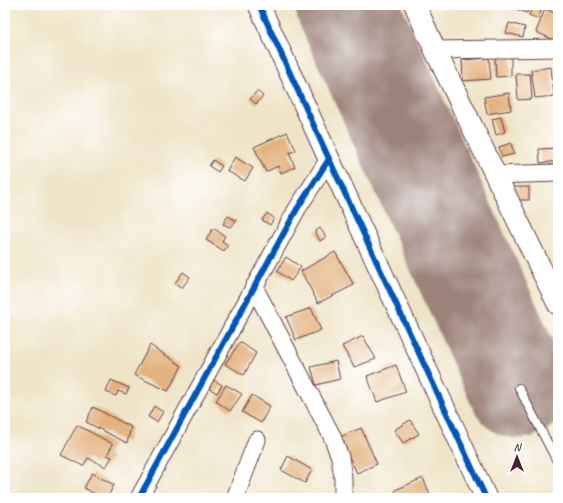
<svg xmlns="http://www.w3.org/2000/svg" width="563" height="503" font-family="Caveat,sans-serif">
	<style>
		.lines { fill: none; stroke-linecap: round; stroke-linejoin: round }
		.runway { stroke: #9c8279; stroke-width: 101 }
		.building { fill: #e3b27f }
		.service-casing { stroke: #633d42; stroke-width: 10 }
		.minor-casing { stroke: #633d42; stroke-width: 19 }
		.tertiary-casing { stroke: #633d42; stroke-width: 23 }
		.service { stroke: #fff; stroke-width: 8 }
		.minor { stroke: #fff; stroke-width: 17 }
		.tertiary { stroke: #fff; stroke-width: 21 }
		.cycleway-casing { stroke: #fff; stroke-width: 8 }
		.cycleway { stroke: #0057b8; stroke-width: 6 }
	</style>
	<rect width="100%" height="100%" fill="#fff"/>
	<filter id="ink" filterUnits="userSpaceOnUse"><feTurbulence type="fractalNoise" baseFrequency=".025" numOctaves="2"/><feDisplacementMap in="SourceGraphic" scale="8" xChannelSelector="R" yChannelSelector="G"/><feConvolveMatrix kernelMatrix="1 2 1 2 8 2 1 2 1" color-interpolation-filters="sRGB"/></filter>
	<filter id="wash" filterUnits="userSpaceOnUse"><feTurbulence type="fractalNoise" baseFrequency=".012" numOctaves="4" result="noise"/><feDisplacementMap in="SourceGraphic" scale="16" xChannelSelector="R" yChannelSelector="G"/><feGaussianBlur stdDeviation="0.9" result="paint"/><feColorMatrix in="noise" values="0 0 0 0 0 0 0 0 0 0 0 0 0 0 0 0 0 1.4 0 .05"/><feComposite in="paint" operator="in"/></filter>
	<g filter="url(#wash)">
		<rect width="100%" height="100%" fill="#efe4c7"/>
		<g class="lines">
			<path class="runway" d="M346 5 519 388"/>
		</g>
		<g id="blocks">
			<g class="building">
				<path d="M518 5H530L527 13 516 9Z"/>
				<path d="M533 5H543L538 19 529 15Z"/>
				<path d="M545 9 558 14V30L554 40 536 32Z"/>
				<path d="M509 23 525 27 523 37 506 33Z"/>
				<path d="M495 57H511V76L496 77Z"/>
				<path d="M489 58 491 79 463 81 462 60Z"/>
				<path d="M551 67 554 96 535 98 531 70Z"/>
				<path d="M516 74H530L532 99 518 100Z"/>
				<path d="M257 91 263 96 256 104 250 99Z"/>
				<path d="M509 93 511 110 487 114 484 97Z"/>
				<path d="M501 117 505 132 496 135 492 119Z"/>
				<path d="M287 132 296 150 289 153 295 167 281 173 278 166 266 172 254 147Z"/>
				<path d="M511 143 514 154 502 157 499 147Z"/>
				<path d="M558 148V161L540 163 539 149Z"/>
				<path d="M235 157 253 168 245 181 227 171Z"/>
				<path d="M213 160 222 166 218 172 209 166Z"/>
				<rect x="513" y="187" width="16" height="13"/>
				<path d="M267 213 274 218 270 225 262 220Z"/>
				<path d="M228 216 237 221 230 227 223 224Z"/>
				<path d="M213 228 225 236 222 241 228 245 224 251 206 240Z"/>
				<path d="M320 228 326 237 320 241 315 232Z"/>
				<path d="M335 252 354 285 318 303 301 271Z"/>
				<path d="M286 257 301 267 291 281 277 271Z"/>
				<path d="M183 272 190 277 182 288 175 283Z"/>
				<path d="M311 308 321 330 296 340 286 317Z"/>
				<path d="M363 336 376 359 354 367 342 346Z"/>
				<path d="M240 342 256 353 244 375 225 364Z"/>
				<path d="M150 345 182 366 168 391 134 375Z"/>
				<path d="M336 361 340 379 316 385 311 367Z"/>
				<path d="M396 365 406 392 377 402 367 376Z"/>
				<path d="M209 377 222 385 217 393 204 386Z"/>
				<path d="M111 380 129 388 126 394 118 391 116 396 106 392Z"/>
				<path d="M226 385 242 394 230 411 216 401Z"/>
				<path d="M252 395 270 406 261 423 242 412Z"/>
				<path d="M154 406 163 412 157 422 148 417Z"/>
				<path d="M93 407 131 427 127 443 86 422Z"/>
				<path d="M410 420 419 434 403 443 394 430Z"/>
				<path d="M77 425 113 444 107 455 112 457 106 467 88 458 83 466 61 455Z"/>
				<path d="M361 428 377 464 357 473 340 437Z"/>
				<path d="M288 456 312 470 305 483 281 470Z"/>
				<path d="M92 473 114 485 107 498H103L84 488Z"/>
				<path d="M423 478 430 494 420 498H399L395 490Z"/>
			</g>
		</g>
	</g>
	<g filter="url(#ink)">
		<use href="#blocks" fill-opacity="0" stroke="#633d42" stroke-width="1"/>
		<g class="lines">
			<g class="service-casing">
				<path id="service" d="M519 388 558 463"/>
			</g>
			<g class="minor-casing">
				<g id="minor">
					<path d="M435 50 558 48"/>
					<path d="M496 175 558 173"/>
					<path d="M254 287 332 436 340 457 343 478V498"/>
					<path d="M139 498 297 209 329 159"/>
					<path d="M235 498 257 440"/>
				</g>
			</g>
			<g class="tertiary-casing">
				<g id="tertiary">
					<path d="M259 5 329 159 486 498"/>
					<path d="M415 5 435 50 558 304"/>
				</g>
			</g>
			<use href="#service" class="service"/>
			<use href="#minor" class="minor"/>
			<use href="#tertiary" class="tertiary"/>
			<g class="cycleway-casing">
				<g id="cycleway">
					<path d="M259 5 329 159 486 498"/>
					<path d="M139 498 297 209 329 159"/>
				</g>
			</g>
			<use href="#cycleway" class="cycleway"/>
		</g>
	</g>
	<rect width="563" height="503" fill="none" stroke="#fff" stroke-width="20"/>
	<g transform="translate(517 457)" stroke="#ffffff" stroke-width="3" paint-order="stroke">
	<path d="M0-3L7 15L0 10L-7 15Z" fill="#4a1f2b"/>
	<text y="-6" font-size="11" font-weight="bold" text-anchor="middle" fill="#4a1f2b">N</text>
	</g>
</svg>
